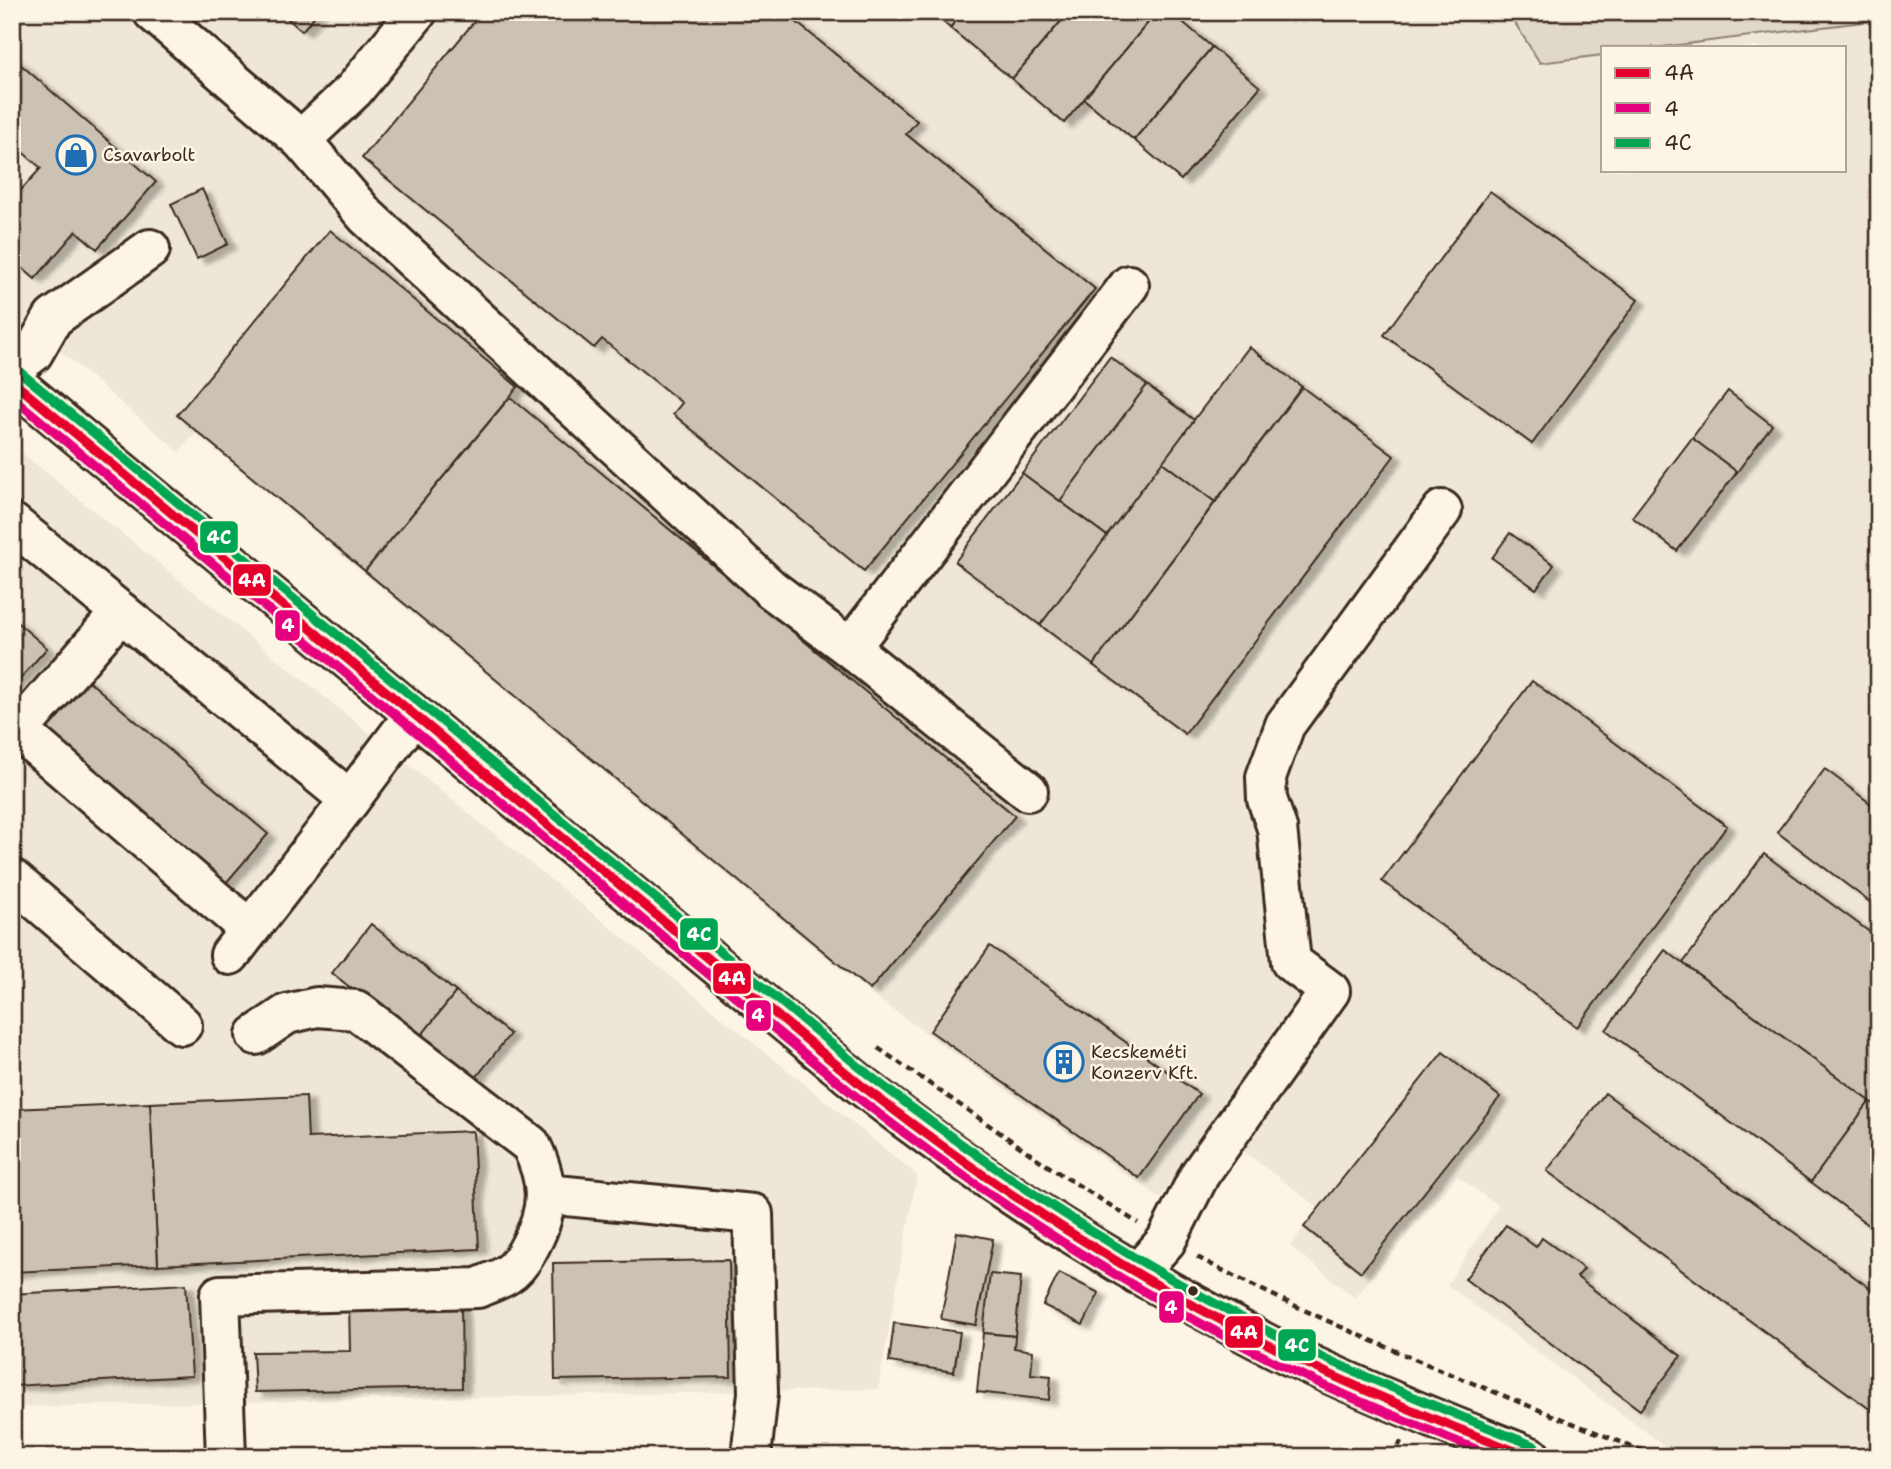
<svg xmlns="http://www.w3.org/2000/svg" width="1891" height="1469" font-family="'Shantell Sans',sans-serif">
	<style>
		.built { fill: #eee6d6 }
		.green { fill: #e0d8c8; stroke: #8e8173; stroke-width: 2 }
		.building { fill: #ccc2b3; stroke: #3b2a1e; stroke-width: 2; filter: url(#shadow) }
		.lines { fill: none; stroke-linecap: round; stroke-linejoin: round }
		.minor-casing { stroke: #3b2a1e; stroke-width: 44 }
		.path { stroke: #3b2a1e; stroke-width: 4.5; stroke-dasharray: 7 5; stroke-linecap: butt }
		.minor { stroke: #fcf5e5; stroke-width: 38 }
		.bus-1-casing { stroke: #fcf5e5; stroke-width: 14 }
		.bus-2-casing { stroke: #fcf5e5; stroke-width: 14 }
		.bus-3-casing { stroke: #fcf5e5; stroke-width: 14 }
		.bus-1 { stroke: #e4002b; stroke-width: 9 }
		.bus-2 { stroke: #e5007d; stroke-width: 9 }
		.bus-3 { stroke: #00a651; stroke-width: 9 }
		.bus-dot { fill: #3b2a1e; stroke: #fcf5e5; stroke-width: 2.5 }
		.labels { text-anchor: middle; stroke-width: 5; stroke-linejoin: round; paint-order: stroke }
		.poi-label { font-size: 18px; fill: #3b2a1e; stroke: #fcf5e5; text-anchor: start }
		.line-badge { stroke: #fcf5e5; stroke-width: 2.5 }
		.badge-label { font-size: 19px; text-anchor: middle; font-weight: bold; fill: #fff }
	</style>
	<defs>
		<filter id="shadow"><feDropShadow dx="8" dy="4.5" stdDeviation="2" flood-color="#0004"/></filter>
	</defs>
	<rect width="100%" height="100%" fill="#fcf5e5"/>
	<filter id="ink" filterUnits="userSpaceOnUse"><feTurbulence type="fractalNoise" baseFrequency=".0143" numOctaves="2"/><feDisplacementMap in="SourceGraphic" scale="14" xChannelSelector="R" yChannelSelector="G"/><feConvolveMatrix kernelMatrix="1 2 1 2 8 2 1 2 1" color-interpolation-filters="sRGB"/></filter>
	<g filter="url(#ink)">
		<g class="built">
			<path d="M12 12H1508L1540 63 1602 55V170H1844V47H1662L1879 20V1457H1687L1673 1452 1447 1285 1499 1206 1457 1176 1355 1298 1290 1246 1319 1208 1210 1126 1160 1198 875 997 196 433 179 452 12 310Z"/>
			<path d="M12 445 917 1175 878 1389 12 1407Z"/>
		</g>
		<path class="green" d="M1508 12H1879V20L1662 47H1602V55L1540 63Z"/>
		<g class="building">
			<path d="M280 12H318L302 31Z"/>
			<path d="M482 12H784L917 121 906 134 1095 289 864 571 673 414 682 403 602 339 594 348 362 158Z"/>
			<path d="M932 12H963L950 28Z"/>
			<path d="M963 12H1069L1012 79 950 28Z"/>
			<path d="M1069 12H1157L1064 123 1012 79Z"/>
			<path d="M1157 12H1171L1212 47 1134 140 1084 99Z"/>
			<path d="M1212 47 1260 87 1181 180 1134 140Z"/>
			<path d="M12 57 156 182 97 249 76 231 35 279 12 259V200L41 168 12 143Z"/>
			<path d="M202 189 228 244 197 259 171 204Z"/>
			<path d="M1490 191 1638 300 1532 444 1384 335Z"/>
			<path d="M330 230 518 387 365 571 177 415Z"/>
			<path d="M1249 347 1302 387 1215 502 1162 462Z"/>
			<path d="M1110 357 1147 385 1060 501 1022 473Z"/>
			<path d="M1147 385 1194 420 1107 536 1060 501Z"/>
			<path d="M1302 387 1394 456 1185 734 1093 665Z"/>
			<path d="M1728 391 1772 425 1737 472 1692 438Z"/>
			<path d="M510 397 1015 816 870 990 365 571Z"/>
			<path d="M1692 438 1737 472 1677 551 1632 517Z"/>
			<path d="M1162 462 1215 502 1093 665 1040 625Z"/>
			<path d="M1022 473 1107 536 1040 625 955 562Z"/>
			<path d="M1510 533 1554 565 1536 589 1492 558Z"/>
			<path d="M12 618 47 648 12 688Z"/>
			<path d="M84 677 268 834 225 884 41 728Z"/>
			<path d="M1532 681 1727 826 1577 1027 1382 881Z"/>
			<path d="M1825 769 1879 810V909L1777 832Z"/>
			<path d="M1764 854 1879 939V1108L1683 963Z"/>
			<path d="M371 924 456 992 417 1041 332 973Z"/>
			<path d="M990 946 1199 1094 1139 1178 930 1031Z"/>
			<path d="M1665 950 1870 1101 1811 1182 1606 1030Z"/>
			<path d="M456 992 510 1034 471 1084 417 1041Z"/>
			<path d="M1443 1052 1500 1097 1361 1272 1304 1227Z"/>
			<path d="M1605 1093 1879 1295V1416L1547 1171Z"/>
			<path d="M306 1096 308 1138 473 1131 479 1249 158 1265 150 1103Z"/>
			<path d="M1870 1101 1879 1108 1878 1232 1811 1182Z"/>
			<path d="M150 1103 158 1265 12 1272V1109Z"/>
			<path d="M1506 1225 1536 1247 1542 1238 1584 1269 1577 1277 1681 1356 1640 1410 1465 1279Z"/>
			<path d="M957 1232 993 1239 976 1325 941 1319Z"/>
			<path d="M729 1260 731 1377 555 1380 553 1263Z"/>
			<path d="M1059 1273 1099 1293 1083 1325 1043 1305Z"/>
			<path d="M990 1274 1021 1277 1015 1336 983 1333Z"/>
			<path d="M186 1284 192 1376 12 1386V1294Z"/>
			<path d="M461 1300 462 1388 255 1392 253 1352 350 1351 349 1302Z"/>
			<path d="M894 1323 960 1332 954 1372 889 1362Z"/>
			<path d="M983 1333 1015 1336 1014 1348 1033 1351 1031 1374 1051 1376 1049 1400 977 1392Z"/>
		</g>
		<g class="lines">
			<g class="minor-casing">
				<g id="minor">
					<path d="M153 12 301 140 354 90 417 12"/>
					<path d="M301 140 366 216 771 589 850 648 1028 791"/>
					<path d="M12 369 33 353 53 318 150 249"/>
					<path d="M12 381 861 1085C969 1170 1081 1245 1202 1309 1231 1325 1261 1342 1291 1356 1370 1393 1450 1426 1531 1457"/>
					<path d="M12 523 350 800"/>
					<path d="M850 648 1129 285"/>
					<path d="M19 731 249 929"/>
					<path d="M12 738 121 612"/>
					<path d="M12 879 182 1025"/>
					<path d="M230 955 350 800 414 715"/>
					<path d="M546 1194 753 1214 758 1393 751 1457"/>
					<path d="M1137 1274 1166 1241 1200 1174 1330 991 1291 962 1277 828 1267 799 1266 777 1285 725 1442 510"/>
					<path d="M226 1457 220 1295 478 1288C487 1283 500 1280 508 1274 518 1268 526 1254 531 1244 550 1208 549 1182 531 1145L356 1010 317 1007 287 1014 256 1035"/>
				</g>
			</g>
			<g class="path">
				<path d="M878 1048 1048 1166 1138 1223"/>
				<path d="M1197 1257C1345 1335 1503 1396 1659 1457"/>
				<path d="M1393 1457 1401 1441"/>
			</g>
			<use href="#minor" class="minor"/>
			<g class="bus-1-casing">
				<path id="bus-1" d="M12 381 861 1085C991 1186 1129 1276 1277 1349 1359 1390 1445 1424 1530 1457"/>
			</g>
			<g class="bus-2-casing">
				<path id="bus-2" d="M12 397 853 1094C984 1196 1124 1287 1273 1361 1345 1397 1421 1427 1496 1457"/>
			</g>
			<g class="bus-3-casing">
				<path id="bus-3" d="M20 372 869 1075C999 1176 1137 1267 1286 1340 1367 1379 1451 1413 1535 1446"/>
			</g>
			<use href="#bus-1" class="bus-1"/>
			<use href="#bus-2" class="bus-2"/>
			<use href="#bus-3" class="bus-3"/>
		</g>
	</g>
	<defs>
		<g id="shop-ring" transform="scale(2.0125)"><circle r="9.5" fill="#fcf5e5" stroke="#1f6fb2" stroke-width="1.5"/><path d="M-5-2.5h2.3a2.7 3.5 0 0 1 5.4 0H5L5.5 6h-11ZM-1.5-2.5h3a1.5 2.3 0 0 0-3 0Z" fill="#1f6fb2"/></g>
		<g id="building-ring" transform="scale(2.0125)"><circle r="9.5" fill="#fcf5e5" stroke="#1f6fb2" stroke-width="1.5"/><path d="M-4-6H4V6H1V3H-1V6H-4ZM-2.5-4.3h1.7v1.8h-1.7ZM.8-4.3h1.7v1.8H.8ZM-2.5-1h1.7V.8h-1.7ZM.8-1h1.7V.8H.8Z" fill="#1f6fb2"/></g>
	</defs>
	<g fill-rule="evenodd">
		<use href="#shop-ring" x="76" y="155"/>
		<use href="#building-ring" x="1064" y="1062"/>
	</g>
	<circle class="bus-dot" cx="1193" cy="1291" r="6"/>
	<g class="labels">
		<g class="poi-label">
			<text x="103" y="161">Csavarbolt</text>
			<text x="1091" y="1058">Kecskeméti<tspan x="1091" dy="21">Konzerv Kft.</tspan></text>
		</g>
	</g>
	<g class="line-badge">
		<rect x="199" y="520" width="40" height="34" rx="7" fill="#00a651"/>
		<rect x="232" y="563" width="40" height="34" rx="7" fill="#e4002b"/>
		<rect x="274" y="609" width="27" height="33" rx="7" fill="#e5007d"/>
		<rect x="679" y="917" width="40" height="34" rx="7" fill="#00a651"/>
		<rect x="712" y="962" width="40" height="33" rx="7" fill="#e4002b"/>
		<rect x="745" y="999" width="27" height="33" rx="7" fill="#e5007d"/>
		<rect x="1158" y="1290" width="27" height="34" rx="7" fill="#e5007d"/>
		<rect x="1224" y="1315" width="40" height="34" rx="7" fill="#e4002b"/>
		<rect x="1277" y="1328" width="40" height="34" rx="7" fill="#00a651"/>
	</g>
	<g class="badge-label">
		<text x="219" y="544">4C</text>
		<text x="252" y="587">4A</text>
		<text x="288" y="632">4</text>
		<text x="699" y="941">4C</text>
		<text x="732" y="985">4A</text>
		<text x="758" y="1022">4</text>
		<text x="1171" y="1314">4</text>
		<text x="1244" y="1339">4A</text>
		<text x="1297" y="1352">4C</text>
	</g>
	<rect width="1891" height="1469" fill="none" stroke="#fcf5e5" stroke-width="42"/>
	<rect x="21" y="21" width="1849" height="1427" fill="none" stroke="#3b2a1e" stroke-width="2.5" filter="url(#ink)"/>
	<rect x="1601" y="46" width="245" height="126" fill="#fcf5e5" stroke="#afa495" stroke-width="2"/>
	<rect x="1615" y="68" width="35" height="10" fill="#e4002b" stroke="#afa495" stroke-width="2"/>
	<text x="1664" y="80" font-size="21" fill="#3b2a1e">4A</text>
	<rect x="1615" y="103" width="35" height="10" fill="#e5007d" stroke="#afa495" stroke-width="2"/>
	<text x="1664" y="116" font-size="21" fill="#3b2a1e">4</text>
	<rect x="1615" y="138" width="35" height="10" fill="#00a651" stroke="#afa495" stroke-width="2"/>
	<text x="1664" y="150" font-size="21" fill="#3b2a1e">4C</text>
</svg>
